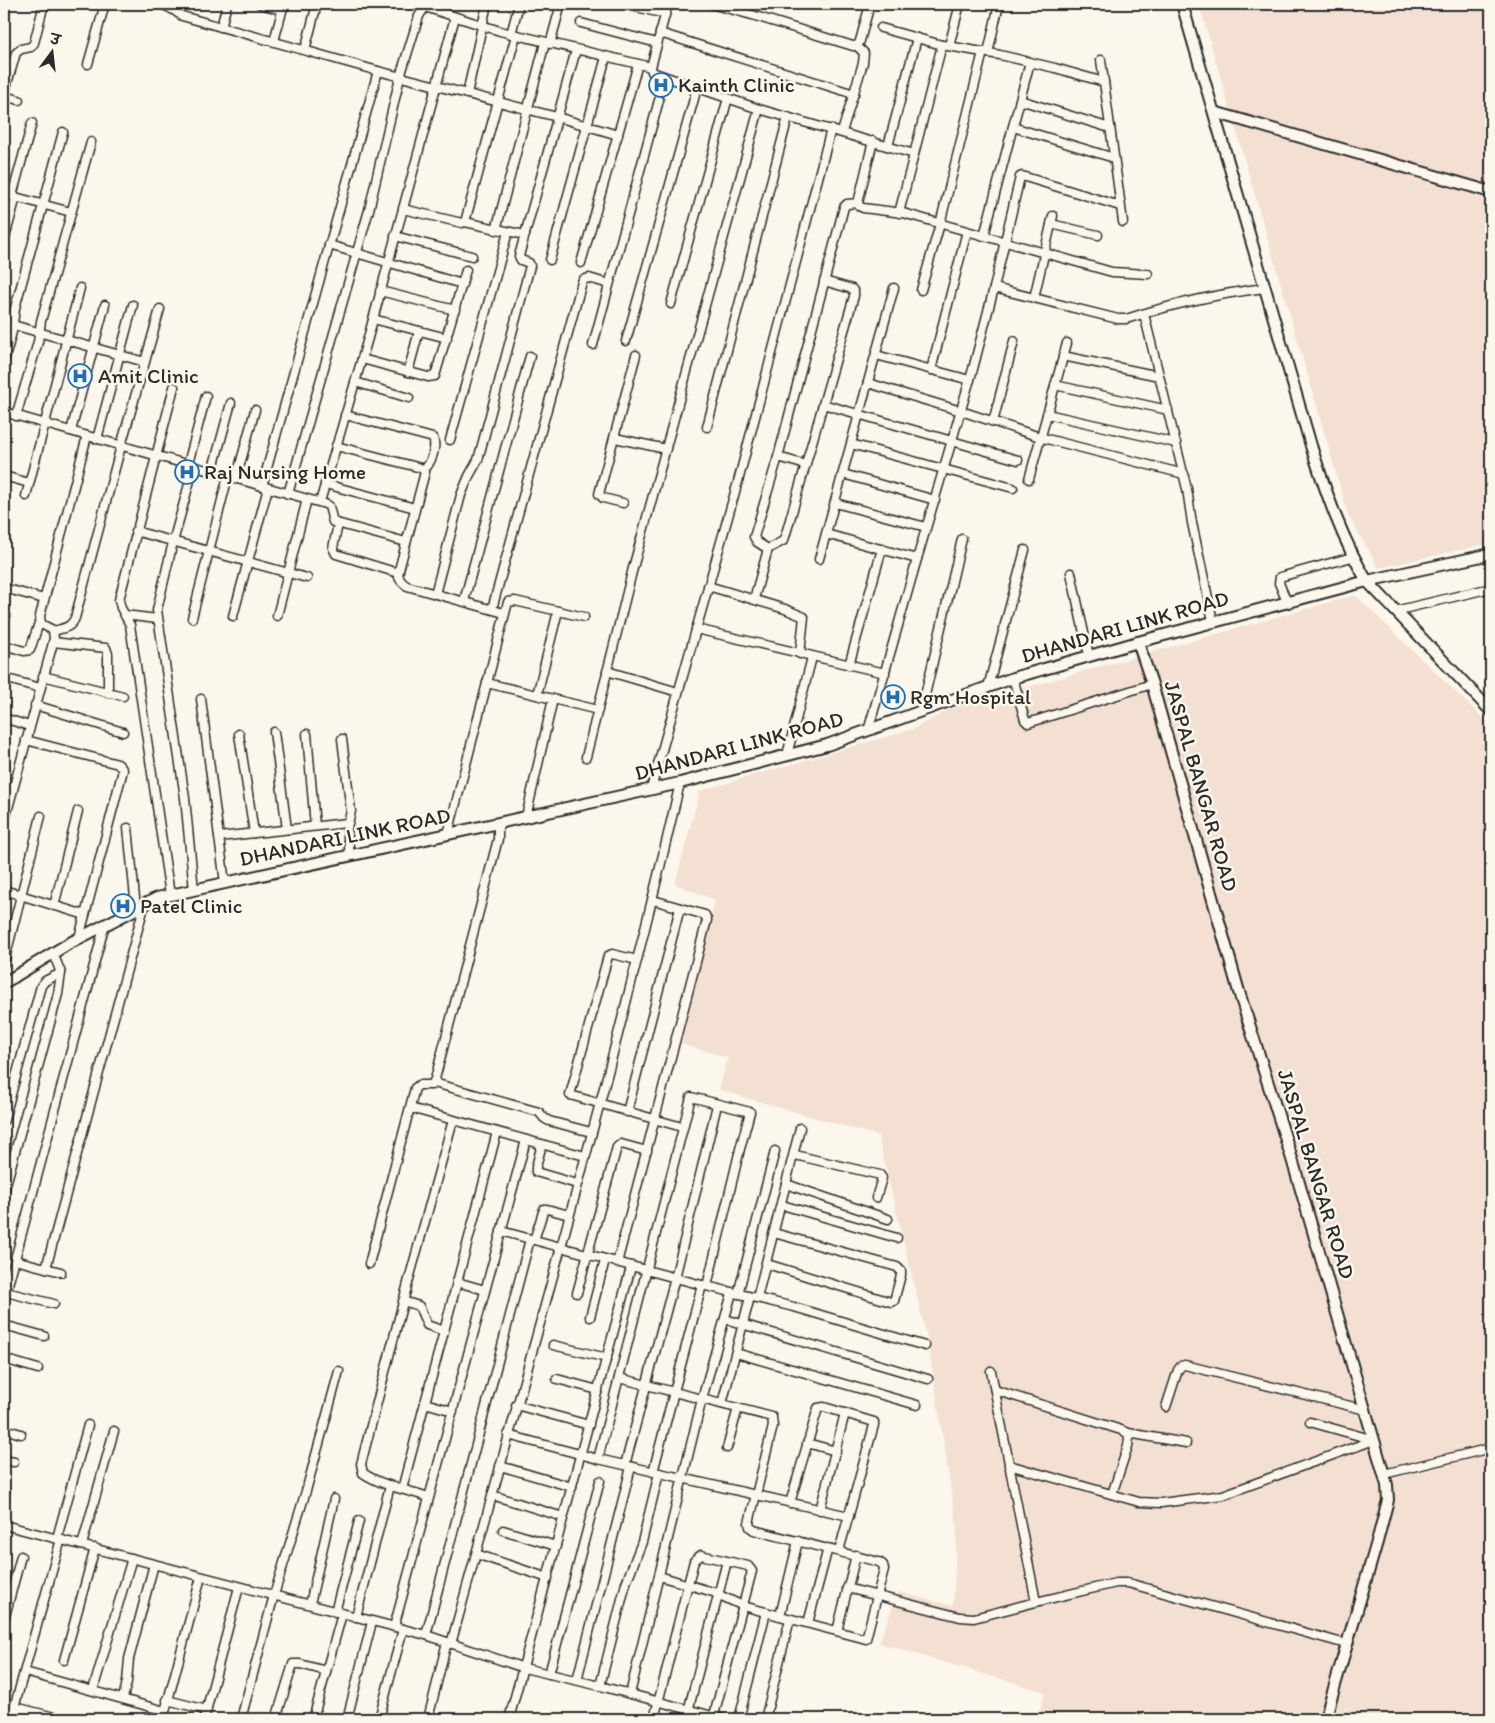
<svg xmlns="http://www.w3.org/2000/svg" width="1495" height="1723" font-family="Itim,'Playpen Sans Deva',sans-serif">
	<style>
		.built { fill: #f3e0d2 }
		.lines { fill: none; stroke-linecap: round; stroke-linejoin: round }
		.street-casing { stroke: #2b2b2b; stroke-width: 11 }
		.secondary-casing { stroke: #2b2b2b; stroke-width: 14 }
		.street { stroke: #fbf7ec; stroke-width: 8 }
		.secondary { stroke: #fbf7ec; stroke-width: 10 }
		.labels { text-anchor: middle; stroke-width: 5; stroke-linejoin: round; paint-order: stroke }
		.poi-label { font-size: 21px; fill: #2b2b2b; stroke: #fbf7ec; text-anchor: start }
		.street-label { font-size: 21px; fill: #2b2b2b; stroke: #fbf7ec }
	</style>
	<rect width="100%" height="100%" fill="#fbf7ec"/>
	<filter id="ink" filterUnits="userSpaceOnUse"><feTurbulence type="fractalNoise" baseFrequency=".02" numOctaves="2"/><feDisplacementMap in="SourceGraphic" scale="10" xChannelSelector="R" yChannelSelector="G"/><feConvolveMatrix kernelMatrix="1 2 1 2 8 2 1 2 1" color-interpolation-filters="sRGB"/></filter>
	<g filter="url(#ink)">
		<g class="built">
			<path d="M1199 4H1491V543L1379 568 1349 517Z"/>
			<path d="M1355 595 1491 726V1719H1038L1045 1692 879 1643 898 1592 953 1606 957 1529 928 1342 878 1136 719 1090 728 1058 681 1044 715 900 675 884 700 791 913 729 950 709Z"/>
		</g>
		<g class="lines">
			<g class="street-casing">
				<g id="street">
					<path d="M161 4 172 9"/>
					<path d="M172 4V9L182 16 378 71 557 117 618 135"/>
					<path d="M260 4 282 10"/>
					<path d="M624 4 665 14"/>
					<path d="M668 4 651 67 652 72 759 109 914 154"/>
					<path d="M711 4 752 15 853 46H857L860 41 870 4"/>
					<path d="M425 7 500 31 651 67"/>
					<path d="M581 23 657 43"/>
					<path d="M221 27 227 4"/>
					<path d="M881 28 942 45 1000 55 1055 68 1104 82"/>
					<path d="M660 33 854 94"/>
					<path d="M511 34 519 4"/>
					<path d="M274 41 284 4"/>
					<path d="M550 44 561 4"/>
					<path d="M949 46 960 4"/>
					<path d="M305 50 317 4"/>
					<path d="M988 53 999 4"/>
					<path d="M1101 60 1123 222"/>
					<path d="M88 64 105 4"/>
					<path d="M4 94 16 53 21 49 31 47 34 43 44 4"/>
					<path d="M467 94 487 4"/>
					<path d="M4 96 19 100"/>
					<path d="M1020 100 1110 128"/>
					<path d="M1013 127 1114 158"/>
					<path d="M842 132 863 63 864 53 857 46"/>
					<path d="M873 141 858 203 859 206 863 208 903 213 1112 272 1148 274"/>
					<path d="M888 146 917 38"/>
					<path d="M4 194 71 212"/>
					<path d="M12 196 32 123"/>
					<path d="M403 209 462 223 465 222 516 35"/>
					<path d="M899 213 942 45"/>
					<path d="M465 222 525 235"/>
					<path d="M1051 224 1098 235"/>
					<path d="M496 230 545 43"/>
					<path d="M395 236 472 256"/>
					<path d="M984 236 1030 62"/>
					<path d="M4 241 16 197"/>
					<path d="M329 245 462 284"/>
					<path d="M550 260 606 57"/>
					<path d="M581 263 638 64"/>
					<path d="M994 288 1118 319H1126C1173 304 1216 294 1265 288"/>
					<path d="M921 290 940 224 983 52"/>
					<path d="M380 291 455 310"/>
					<path d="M1034 298 1053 216"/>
					<path d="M671 304 728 98"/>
					<path d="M1144 314 1187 489 1192 523 1213 621"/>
					<path d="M373 319 447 338"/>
					<path d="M13 325 145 362"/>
					<path d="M626 341 697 88"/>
					<path d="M593 345 659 100"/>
					<path d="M876 355 970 380"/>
					<path d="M1063 356 1159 376"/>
					<path d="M362 359 428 377 435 376 466 270"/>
					<path d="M4 362 12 332 15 308 63 132"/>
					<path d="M931 370 967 231"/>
					<path d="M408 372 419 331"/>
					<path d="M355 382 409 398"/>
					<path d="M868 383 961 411 1043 438 1184 474"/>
					<path d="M1055 385 1168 410"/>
					<path d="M823 404 1018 460"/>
					<path d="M4 412 325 504 329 506 333 522 406 542"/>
					<path d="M1047 414 1176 443"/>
					<path d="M345 415 433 438C437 448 431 463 424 470"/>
					<path d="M16 416 38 342 41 321 91 142"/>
					<path d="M993 422 1014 341"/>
					<path d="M707 427 788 117"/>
					<path d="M71 431 105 305"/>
					<path d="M615 438 666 449"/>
					<path d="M97 439 133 305"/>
					<path d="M450 440 508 232"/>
					<path d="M851 444 1013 488"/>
					<path d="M336 446 421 468 425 472 399 570C397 578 401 582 407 586L504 613"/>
					<path d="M778 457 806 465"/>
					<path d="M188 464 206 396"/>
					<path d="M194 466 173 542 157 610 185 798 194 890"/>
					<path d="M212 472 231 403"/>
					<path d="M843 474 935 500"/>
					<path d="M4 476 29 483"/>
					<path d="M236 479 255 410"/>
					<path d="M1029 479 1067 343"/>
					<path d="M325 484 415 508"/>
					<path d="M262 486 378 71"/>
					<path d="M288 494 369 210 400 77 419 16 427 4"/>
					<path d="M26 496 80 288"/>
					<path d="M320 502 368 338 455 17"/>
					<path d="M623 503 603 498 599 494 636 355"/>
					<path d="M835 503 926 527"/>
					<path d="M338 524 333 548 336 554 398 573"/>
					<path d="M135 531 307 578"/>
					<path d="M826 534 917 559"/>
					<path d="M768 549 757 542 754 537 778 457 844 207 847 204 858 203"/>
					<path d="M819 559 894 288"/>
					<path d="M1071 573 1089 656"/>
					<path d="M708 586 785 609 804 617 800 654"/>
					<path d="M4 588 44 599"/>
					<path d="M435 594 461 495 469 476 478 460 530 266 529 263 521 260 519 256 576 50"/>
					<path d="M754 599 768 549 783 541 785 537 854 296V292L852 289 824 281"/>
					<path d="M464 601 530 356"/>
					<path d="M1287 602 1279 583 1280 577 1352 557"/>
					<path d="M492 609 582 282 583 280 589 278 609 284"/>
					<path d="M1395 611 1491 588"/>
					<path d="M4 615 6 616"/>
					<path d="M125 615 157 619"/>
					<path d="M233 616 268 488"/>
					<path d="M277 616 307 499"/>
					<path d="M192 618 228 476"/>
					<path d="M696 629 885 673"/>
					<path d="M54 631C63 628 71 628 75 618L121 446 160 309"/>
					<path d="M53 642 106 648 108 654V693"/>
					<path d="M4 645 24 651 30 650 39 623"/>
					<path d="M849 665 882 549"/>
					<path d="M607 671 678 692"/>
					<path d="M43 676 123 696"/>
					<path d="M4 678 40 688"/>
					<path d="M1013 678 1025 720 1028 723 1152 684"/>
					<path d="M487 683 598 710"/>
					<path d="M988 687 1025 550"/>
					<path d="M537 695 558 611"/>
					<path d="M201 699 225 883"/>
					<path d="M35 705 123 732"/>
					<path d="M921 712 962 539"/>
					<path d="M4 718 29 726"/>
					<path d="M868 731 917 559 973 369 994 288 1020 177 1022 176 1120 206"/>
					<path d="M274 732 287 829"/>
					<path d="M239 734 254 833"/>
					<path d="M307 734 315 826"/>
					<path d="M342 739 351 811 347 828 350 856"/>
					<path d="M26 740 118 764 123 770 79 938"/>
					<path d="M787 755 812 657"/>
					<path d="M586 757 633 568 759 109"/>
					<path d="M651 789 739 478 831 129"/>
					<path d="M526 817 553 699"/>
					<path d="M4 823 54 639 53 630 41 624 40 616 87 436"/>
					<path d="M128 828 136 908"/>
					<path d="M448 834 508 602 515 601 584 617"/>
					<path d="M219 837 347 823"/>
					<path d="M4 890 85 915"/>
					<path d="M170 895 130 625 121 608 119 600 174 387"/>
					<path d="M54 906 78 811"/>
					<path d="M637 960 612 954 608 956 570 1095 682 1127"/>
					<path d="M4 963 41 816"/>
					<path d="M434 1083 539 1112 544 1118 549 1121 591 1132"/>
					<path d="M410 1108 585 1156"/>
					<path d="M627 1112 680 908"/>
					<path d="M4 1120 41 986 45 981 61 973"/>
					<path d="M542 1144 536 1167V1172L577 1184"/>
					<path d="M795 1155 880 1175 882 1178 876 1198"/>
					<path d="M786 1184 888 1219"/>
					<path d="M4 1192 58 994 61 973 53 953"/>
					<path d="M782 1205 897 1238"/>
					<path d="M501 1231 702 1285 794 1307 925 1346"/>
					<path d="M534 1240 544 1209H547L569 1215"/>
					<path d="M15 1260 61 1272"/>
					<path d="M617 1263 707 920 705 915 653 900"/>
					<path d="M369 1264 415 1088 419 1085H432L435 1079 498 839V823"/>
					<path d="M767 1264 891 1302 894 1301 901 1275V1271L897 1267 774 1233"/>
					<path d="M46 1268 145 903"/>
					<path d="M457 1282 485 1290"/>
					<path d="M6 1292 54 1304"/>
					<path d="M577 1293 617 1147 621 1144 647 1151"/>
					<path d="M738 1294 775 1151"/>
					<path d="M757 1298 800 1128"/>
					<path d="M4 1300 105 924"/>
					<path d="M403 1301 419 1306 427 1325 444 1331"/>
					<path d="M590 1317 605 1260"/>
					<path d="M725 1319 928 1379"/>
					<path d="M4 1325 44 1336"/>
					<path d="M553 1345 607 1358"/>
					<path d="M736 1353 917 1405"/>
					<path d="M4 1359 38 1369"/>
					<path d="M991 1371 1036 1602"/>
					<path d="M619 1378 772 1417 773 1426 749 1523 750 1527 754 1530 879 1562 883 1565 884 1569 866 1639 743 1606 713 1592 659 1576"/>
					<path d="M557 1379 598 1390"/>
					<path d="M995 1390 1121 1430 1128 1433 1129 1438 1128 1446 1112 1494"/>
					<path d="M425 1403 453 1411"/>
					<path d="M722 1404 750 1297"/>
					<path d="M516 1405 589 1425"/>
					<path d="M1166 1407 1178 1370 1181 1366 1185 1365 1366 1410"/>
					<path d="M1310 1422 1374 1440"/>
					<path d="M4 1429 21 1434"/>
					<path d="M1128 1433 1186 1443"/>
					<path d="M508 1435 598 1459 849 1516"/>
					<path d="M807 1443 836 1451"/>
					<path d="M727 1448 738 1408"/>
					<path d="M598 1459 691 1097 750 1112 740 1149 707 1286"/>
					<path d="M4 1460 14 1462"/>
					<path d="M625 1465 675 1278 717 1105"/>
					<path d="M1009 1465 1139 1502 1161 1503 1223 1495 1374 1440"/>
					<path d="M500 1466 572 1487"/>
					<path d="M653 1472 702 1285"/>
					<path d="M1384 1474 1491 1448"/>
					<path d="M402 1489 497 1132"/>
					<path d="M4 1492 5 1493"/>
					<path d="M492 1495 563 1517"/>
					<path d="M429 1497C407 1490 382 1486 363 1473L361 1464 408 1283 453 1120"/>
					<path d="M790 1503 818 1408 824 1407 874 1422V1425L839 1551"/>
					<path d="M820 1510 845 1413"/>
					<path d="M4 1525 426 1635 524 1668 600 1686 724 1719"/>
					<path d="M503 1530 556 1546"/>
					<path d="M57 1538 88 1425"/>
					<path d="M82 1545 114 1431"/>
					<path d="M476 1554 548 1578"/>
					<path d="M847 1588 960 1617 974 1618 1036 1602 1116 1583H1128L1346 1644"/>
					<path d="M310 1604 334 1499"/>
					<path d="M335 1612 359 1521"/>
					<path d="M780 1616 798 1541"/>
					<path d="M356 1617 390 1486"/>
					<path d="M4 1620 21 1556"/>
					<path d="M808 1623 828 1548"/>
					<path d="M394 1627 526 1140"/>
					<path d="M837 1631 856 1555"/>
					<path d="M426 1635 530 1239"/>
					<path d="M451 1644C530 1357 613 1072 680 783"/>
					<path d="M64 1660 95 1548"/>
					<path d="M25 1672 165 1711"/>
					<path d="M549 1674 600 1481"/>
					<path d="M577 1680 631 1467"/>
					<path d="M600 1686 626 1583 642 1542 659 1473"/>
					<path d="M93 1690 132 1558"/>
					<path d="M630 1694 702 1399 732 1293"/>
					<path d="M123 1698 127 1682 129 1659 154 1564"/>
					<path d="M167 1700 207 1710"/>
					<path d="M15 1707 62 1719"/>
					<path d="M11 1719 61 1539"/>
					<path d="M163 1719 201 1577"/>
					<path d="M204 1719 239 1587"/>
					<path d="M241 1719 274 1595 306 1491 339 1371"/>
					<path d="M276 1719 293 1664H300L326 1671"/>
					<path d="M313 1719 342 1614"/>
					<path d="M347 1719 372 1622"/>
					<path d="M379 1719 403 1629"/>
					<path d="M428 1719 447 1642"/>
					<path d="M509 1719 631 1267"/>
					<path d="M654 1719 688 1584 694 1561 701 1555 748 1566 752 1571 713 1719"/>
					<path d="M686 1719 727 1561"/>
					<path d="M739 1719 766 1612"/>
					<path d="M765 1719 790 1619"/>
				</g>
			</g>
			<g class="secondary-casing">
				<g id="secondary">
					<path d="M1182 4 1312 449C1327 495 1342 539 1367 581L1491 711"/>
					<path d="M1214 112 1491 192"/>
					<path d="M1138 642 1152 684 1239 992 1292 1159 1387 1485 1388 1500 1377 1542 1325 1719"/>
					<path d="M4 983 68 944 157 898 680 783 827 745 1013 678 1138 642 1367 581 1491 554"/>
				</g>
			</g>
			<use href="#street" class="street"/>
			<use href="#secondary" class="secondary"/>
		</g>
	</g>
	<defs>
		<g id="hospital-ring" transform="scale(1.25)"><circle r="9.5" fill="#fbf7ec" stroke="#1f6fb2" stroke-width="1.5"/><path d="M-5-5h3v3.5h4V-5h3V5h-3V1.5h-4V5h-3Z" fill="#1f6fb2"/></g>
	</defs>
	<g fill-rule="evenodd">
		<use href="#hospital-ring" x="661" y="85"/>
		<use href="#hospital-ring" x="80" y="376"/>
		<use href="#hospital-ring" x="187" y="472"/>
		<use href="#hospital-ring" x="893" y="697"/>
		<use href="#hospital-ring" x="123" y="906"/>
	</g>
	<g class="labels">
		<g class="poi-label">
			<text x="678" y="92">Kainth Clinic</text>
			<text x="98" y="383">Amit Clinic</text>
			<text x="204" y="479">Raj Nursing Home</text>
			<text x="910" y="704">Rgm Hospital</text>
			<text x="140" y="913">Patel Clinic</text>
		</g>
		<g class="street-label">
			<text transform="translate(1125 627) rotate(-16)" y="7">DHANDARI LINK ROAD</text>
			<text transform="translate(739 746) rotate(-15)" y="7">DHANDARI LINK ROAD</text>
			<text transform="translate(1201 786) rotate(74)" y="7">JASPAL BANGAR ROAD</text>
			<text transform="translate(345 837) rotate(-12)" y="7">DHANDARI LINK ROAD</text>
			<text transform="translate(1316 1174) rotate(73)" y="7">JASPAL BANGAR ROAD</text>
		</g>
	</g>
	<rect width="1495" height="1723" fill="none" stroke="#fbf7ec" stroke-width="20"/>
	<rect x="10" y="10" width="1475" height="1703" fill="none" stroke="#2b2b2b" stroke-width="2" filter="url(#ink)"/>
	<g transform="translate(52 52) rotate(15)" stroke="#fbf7ec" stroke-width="4" paint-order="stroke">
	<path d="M0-4L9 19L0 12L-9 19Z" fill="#2b2b2b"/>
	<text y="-8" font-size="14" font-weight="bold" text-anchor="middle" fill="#2b2b2b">उ</text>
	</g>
</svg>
